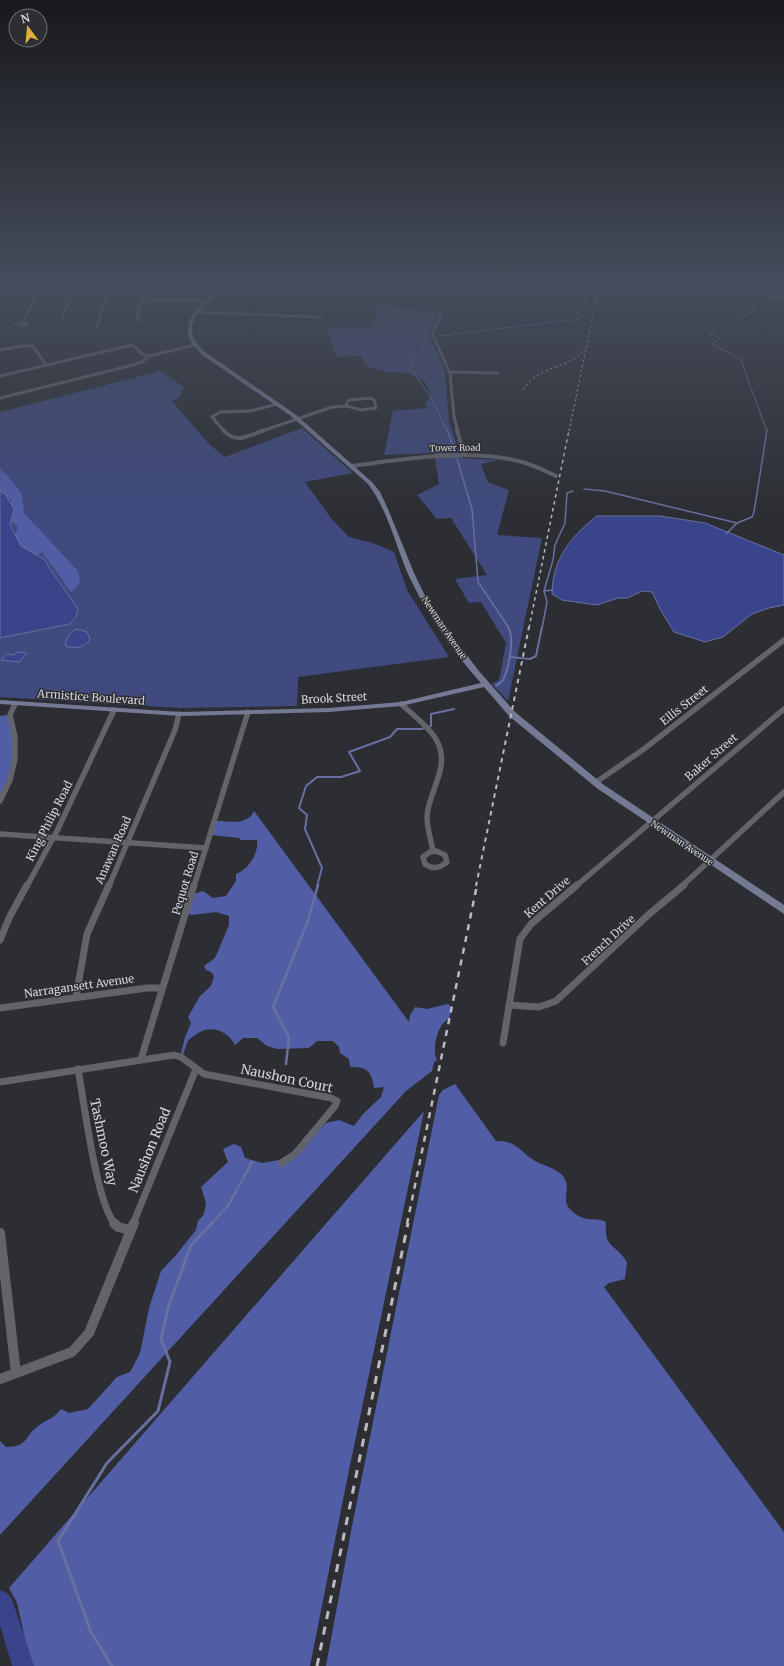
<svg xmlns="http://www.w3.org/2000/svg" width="784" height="1666" font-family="Merriweather,serif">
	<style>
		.green { fill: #404a7e }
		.forest { fill: #515ea6 }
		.water { fill: #3a448a; stroke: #6870a2 }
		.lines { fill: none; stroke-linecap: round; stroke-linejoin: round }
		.stream-far4 { stroke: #6870a2; stroke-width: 1 }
		.stream-far3 { stroke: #6870a2; stroke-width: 1.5 }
		.stream-far2 { stroke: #6870a2; stroke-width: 2 }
		.stream-far1 { stroke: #6870a2; stroke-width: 2.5 }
		.stream { stroke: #6870a2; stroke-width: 3 }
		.river { fill: #3a448a; fill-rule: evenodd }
		.minor-far4 { stroke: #63646a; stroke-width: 3 }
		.minor-far3 { stroke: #63646a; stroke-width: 4 }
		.minor-far2 { stroke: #63646a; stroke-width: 5.5 }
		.minor-far1 { stroke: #63646a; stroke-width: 7 }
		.minor { stroke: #63646a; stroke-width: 10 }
		.tertiary { stroke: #63646a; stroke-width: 4.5 }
		.secondary { fill: #747a94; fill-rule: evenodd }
		.rail-far4 { stroke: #bbbbbf; stroke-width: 1; stroke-dasharray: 2.5 2.5; stroke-linecap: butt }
		.rail-far3 { stroke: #bbbbbf; stroke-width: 1.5; stroke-dasharray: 3.5 3.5; stroke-linecap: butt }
		.rail-far2 { stroke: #bbbbbf; stroke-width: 2; stroke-dasharray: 4.5 4.5; stroke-linecap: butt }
		.rail-far1 { stroke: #bbbbbf; stroke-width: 2.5; stroke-dasharray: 6 6; stroke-linecap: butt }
		.rail { stroke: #bbbbbf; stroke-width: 3; stroke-dasharray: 8 8; stroke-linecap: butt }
		.labels { text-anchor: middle; stroke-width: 3; stroke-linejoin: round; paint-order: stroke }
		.far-street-label { font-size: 9px; fill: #d5d5d9; stroke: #2c2e33 }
		.street-label { font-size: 11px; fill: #d5d5d9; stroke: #2c2e33 }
		.near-street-label { font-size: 13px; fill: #d5d5d9; stroke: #2c2e33 }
	</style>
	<rect width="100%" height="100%" fill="#2c2e33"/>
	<g class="green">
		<path d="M378 306 441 311 432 313 436 318 428 333 445 370 449 423 462 458 498 460 481 464 488 482 509 490 497 535 542 538 508 701 492 684 499 680 506 643 481 602 469 603 455 579 487 575 451 518 437 519 417 495 439 484 434 453 384 455 393 411 427 408 425 403 430 398 431 394 425 382 419 378 407 373 387 372 366 366 361 356 336 357 327 327H372Z"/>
		<path d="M161 371 184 387 179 398 172 401 210 445 225 457 302 428 353 473 305 482 331 518 349 537 373 543 394 552 407 590 449 657 298 677 297 706 180 708 0 697V638L70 624 72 622 78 609 50 569 45 560 27 551 10 525 14 509 0 491V412Z"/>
	</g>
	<g class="forest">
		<path d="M0 468 9 477 22 494 24 513 78 571 80 582 77 587 71 592 42 552 30 559 20 561 13 535 17 530 18 526 12 522 11 498 5 500 0 506Z"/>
		<path d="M8 715 16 755 0 803V716Z"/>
		<path d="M254 811 409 1022 410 1015 415 1007 427 1009 448 1004 452 1008 449 1019C436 1024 432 1053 437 1060L434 1062 432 1071 406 1091 0 1535V1441L6 1447C29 1447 24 1436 38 1426 46 1420 55 1418 61 1409L69 1413 88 1409 117 1377 130 1372 140 1353 149 1308 161 1271 176 1255 196 1230 198 1221 204 1214 206 1203 201 1187 228 1162 223 1149 234 1144 241 1147 245 1158 262 1163 279 1160 288 1163 326 1123 339 1120 354 1126 363 1114 381 1097 384 1087 374 1088C372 1072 367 1066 350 1067L349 1059 340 1053 339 1047 333 1041H317L309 1048 277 1049 267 1046 257 1038H243L235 1045C227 1030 210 1024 195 1035 193 1037 189 1039 188 1041 184 1048 186 1052 180 1058L185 1037 191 1023 188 1017 200 996 211 986 214 976 211 972 206 970 204 966 215 958 229 925V916L216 912 192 915 186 913 191 895 203 891 213 898 226 896 236 881V874C248 869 259 854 257 840H241L239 838 212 835 216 821C230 821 247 826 254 811Z"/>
		<path d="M455 1084 496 1141C518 1140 521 1154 537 1162 546 1166 564 1171 566 1182 569 1193 561 1202 572 1211 586 1224 592 1216 606 1222 604 1249 614 1242 627 1262L625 1279 609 1283 604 1287 784 1532V1666H326L352 1526 439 1095 443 1090Z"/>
		<path d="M424 1111 348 1475 310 1666H31L17 1603 9 1588Z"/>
	</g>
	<g class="water">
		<path d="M0 491 6 495 14 509 10 525 21 546 45 560 50 569 78 609 76 617 70 624 0 638Z"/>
		<path d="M597 516H660L705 523 784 555V605L769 608 752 614 723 637 705 642 674 632 660 609 652 592 642 591 628 598H618L597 605 562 600 552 594C552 560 571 536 597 516Z"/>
		<path d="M76 629 87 632 90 639C85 648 75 649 66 646L65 643 69 635Z"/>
		<path d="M17 652 27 653 19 662 1 660 6 654 14 655Z"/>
	</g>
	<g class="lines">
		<g class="stream-far4">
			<path d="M763 293 770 287 784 284"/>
			<path d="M438 336 580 319 577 314 584 306 592 280"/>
			<path d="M426 339 410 368 431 397 447 431"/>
			<path d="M750 386 741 359 712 344 720 338 709 334 724 323 751 312 759 298 756 297 760 295"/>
			<path d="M751 388 767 431"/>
		</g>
		<g class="stream-far3">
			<path d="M447 430 455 451"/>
			<path d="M457 459 472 509 478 582 509 628"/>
			<path d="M584 489 605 491 737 523"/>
			<path d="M726 534 737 523 752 517 754 512 767 430"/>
			<path d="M544 591 553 590"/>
			<path d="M542 628 547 602 544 591 553 560 555 545 565 523 567 493 573 491"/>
		</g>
		<g class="stream-far2">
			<path d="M510 657 530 659 536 656 542 627"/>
			<path d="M496 686C498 684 502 682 503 680 509 669 515 637 508 627"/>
			<path d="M317 886 322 868 305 829 307 815 299 808 306 786 317 777H341L360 771 349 752 390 737 397 729H421L431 726V714L454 709"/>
		</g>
		<g class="stream-far1">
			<path d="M286 1064 289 1037 273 1007 308 921 318 885"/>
			<path d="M211 1224 228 1206 252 1162"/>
		</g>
		<path class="stream" d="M112 1666 91 1632 58 1541 107 1463 158 1411 170 1362 161 1339 169 1305 191 1245 212 1223"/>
		<path class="river" d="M0 1590 7 1593 12 1599 34 1666H12L0 1625Z"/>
		<g class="minor-far4">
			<path d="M190 288 192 280"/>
			<path d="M10 292 222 288"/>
			<path d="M0 296 36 280"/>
			<path d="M141 301 209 300"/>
			<path d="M197 312 320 317"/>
			<path d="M438 314 441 317 432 333 450 373 454 417 458 431"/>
			<path d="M63 316 78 280"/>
			<path d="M141 320 136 318 147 280"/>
			<path d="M23 322 27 324 22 326 16 325Z"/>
			<path d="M23 322 37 292"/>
			<path d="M97 327 111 280"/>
			<path d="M0 350 21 346H33L46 365"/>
			<path d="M450 372 498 373"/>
			<path d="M0 376 132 345 144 355 149 356"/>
			<path d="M0 398 129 366 142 362 149 356 195 345"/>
			<path d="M224 431 212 417 220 412 250 411 278 404"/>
			<path d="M262 431 332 407 347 406 361 410 376 408 374 400 371 398 349 400 345 406"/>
		</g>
		<g class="minor-far3">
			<path d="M223 430C236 445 249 435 265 430"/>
			<path d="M457 430 464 455"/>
			<path d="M352 466C403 459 473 448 522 462 534 465 545 471 556 476"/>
		</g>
		<g class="minor-far2">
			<path d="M401 704C413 715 427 725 436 739 452 767 428 791 427 817 427 828 431 840 433 851"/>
			<path d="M595 783 644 749 784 640"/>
			<path d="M0 801 10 780 15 759V737L10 715 15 704"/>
			<path d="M0 834 206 848"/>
			<path d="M436 851 445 855 447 862C439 868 433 870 425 864L423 857 430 852Z"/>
			<path d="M27 886 57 831 114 710"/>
			<path d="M109 886 175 730 179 714"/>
			<path d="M194 886 248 712"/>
			<path d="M576 886 784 709"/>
			<path d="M682 886 784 792"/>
		</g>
		<g class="minor-far1">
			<path d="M0 940 10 916 27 885"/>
			<path d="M76 997 87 934 109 885"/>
			<path d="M509 1005 539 1007 556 1001 647 916 684 885"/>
			<path d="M0 1008 147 988H162"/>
			<path d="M503 1043 520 939 531 924 577 885"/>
			<path d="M141 1059 194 885"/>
			<path d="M78 1069C84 1101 96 1202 115 1224"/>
			<path d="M0 1082 174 1055 181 1057 204 1074 331 1098 337 1101 335 1106 295 1154 281 1163"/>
			<path d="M133 1224 196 1069"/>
		</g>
		<g class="minor">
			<path d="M114 1223 118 1227 130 1230"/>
			<path d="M0 1233 16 1373"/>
			<path d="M0 1379 72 1352 89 1333 134 1223"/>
		</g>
		<path class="tertiary" d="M689 280 784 298"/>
		<path class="secondary" d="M228 280H232C218 295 180 318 196 342 199 346 202 349 205 352L295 414 372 482 380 492 388 509 414 573 430 606 478 670 515 712 604 785 784 905V914L598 789 509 716 484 687 401 706 329 712 181 716 0 704V700L181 712 329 708 401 702 481 683C453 652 425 611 408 574 395 544 388 510 368 484L291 416 201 354C198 350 194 346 191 342 177 317 212 295 228 280Z"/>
		<g class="rail-far4">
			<path d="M523 390C538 364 567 371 585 349"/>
			<path d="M569 431 600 280"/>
		</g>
		<path class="rail-far3" d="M529 628 569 430"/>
		<path class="rail-far2" d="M476 886 529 627"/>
		<path class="rail-far1" d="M407 1224 477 885"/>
		<path class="rail" d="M317 1666 408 1223"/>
	</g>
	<linearGradient id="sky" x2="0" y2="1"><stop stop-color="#18191c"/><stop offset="0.55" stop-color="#454c5b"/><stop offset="1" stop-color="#454c5b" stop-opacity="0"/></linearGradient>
	<rect width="784" height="513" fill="url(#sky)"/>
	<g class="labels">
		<g class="far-street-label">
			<text transform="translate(455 448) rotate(-1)" y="3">Tower Road</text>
			<text transform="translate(444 628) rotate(56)" y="3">Newman Avenue</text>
			<text transform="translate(682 843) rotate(34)" y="3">Newman Avenue</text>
		</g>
		<g class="street-label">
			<text transform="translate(91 697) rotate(4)" y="4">Armistice Boulevard</text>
			<text transform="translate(334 698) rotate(-3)" y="4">Brook Street</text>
			<text transform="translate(684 705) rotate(-38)" y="4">Ellis Street</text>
			<text transform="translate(711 757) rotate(-41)" y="4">Baker Street</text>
			<text transform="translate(49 821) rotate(-63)" y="4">King Philip Road</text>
			<text transform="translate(113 850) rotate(-66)" y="4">Anawan Road</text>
			<text transform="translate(185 883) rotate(-73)" y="4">Pequot Road</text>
			<text transform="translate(547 897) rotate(-41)" y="4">Kent Drive</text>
			<text transform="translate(608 940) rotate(-43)" y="4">French Drive</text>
			<text transform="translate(79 986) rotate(-8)" y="4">Narragansett Avenue</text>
		</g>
		<g class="near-street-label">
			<text transform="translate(287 1078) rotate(12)" y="5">Naushon Court</text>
			<text transform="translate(104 1142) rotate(78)" y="5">Tashmoo Way</text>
			<text transform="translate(149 1150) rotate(-68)" y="5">Naushon Road</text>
		</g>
	</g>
	<g transform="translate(28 28) rotate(344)"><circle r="19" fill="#2c2e33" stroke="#707175"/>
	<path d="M0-3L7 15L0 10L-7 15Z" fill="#e1af34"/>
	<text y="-6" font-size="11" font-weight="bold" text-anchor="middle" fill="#d5d5d9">N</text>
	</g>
</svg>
